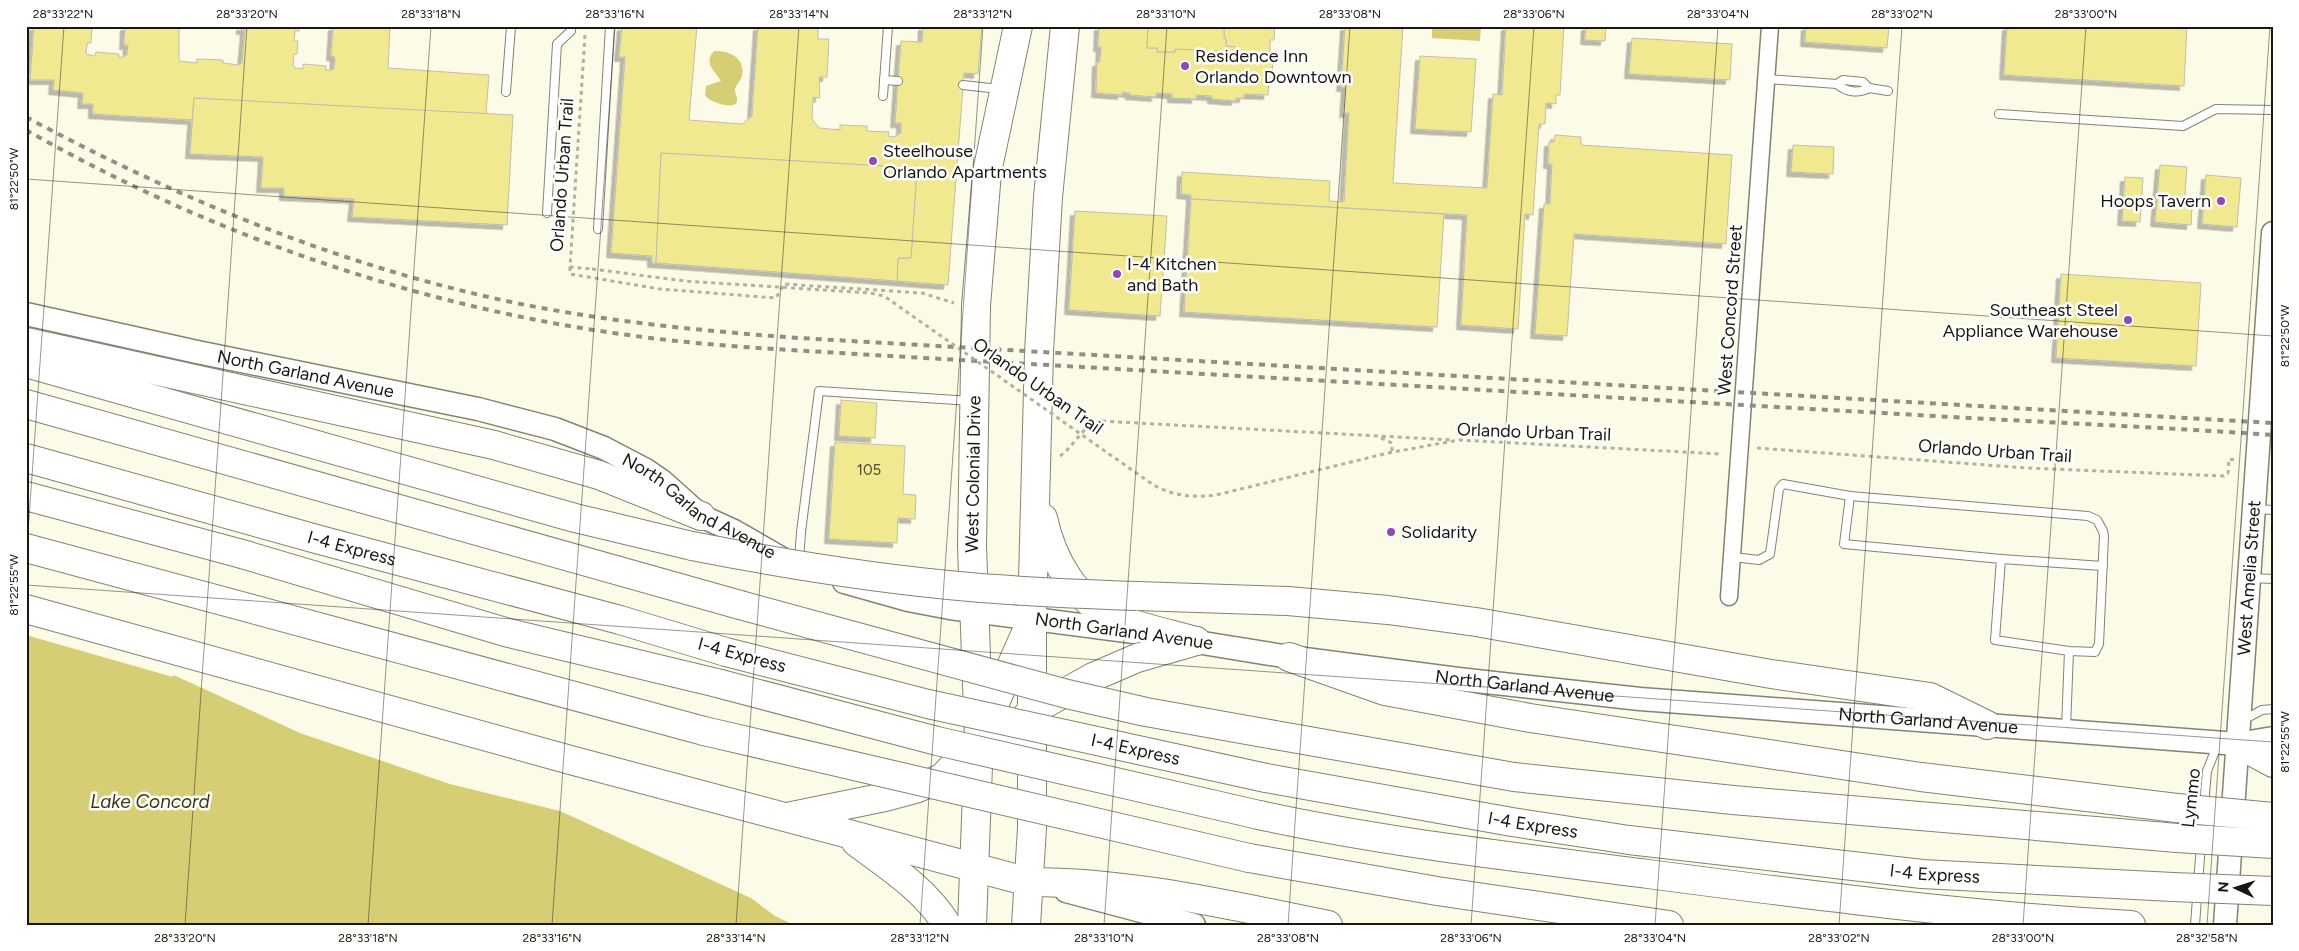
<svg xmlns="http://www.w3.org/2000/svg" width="2299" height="951" font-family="Figtree,sans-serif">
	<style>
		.water { fill: #d6ce75 }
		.pier { fill: #fcfbe7 }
		.building { fill: #f1e98f; stroke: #c0bfad; filter: url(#shadow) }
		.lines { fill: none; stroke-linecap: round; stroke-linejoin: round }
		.lane-casing { stroke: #848372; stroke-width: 10 }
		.street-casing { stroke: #848372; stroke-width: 19 }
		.secondary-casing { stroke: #848372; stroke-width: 25 }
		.highway-casing { stroke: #848372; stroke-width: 30 }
		.path { stroke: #b2b1a2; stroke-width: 3; stroke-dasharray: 4 4; stroke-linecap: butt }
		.lane { stroke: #fff; stroke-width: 8 }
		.street { stroke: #fff; stroke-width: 16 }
		.secondary { stroke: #fff; stroke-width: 22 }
		.highway { stroke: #fff; stroke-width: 28 }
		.rail { stroke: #909082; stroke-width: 4; stroke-dasharray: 6 6; stroke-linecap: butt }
		.highway-bridge-casing { stroke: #848372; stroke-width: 30; stroke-linecap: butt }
		.path-bridge { stroke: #b2b1a2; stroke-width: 3; stroke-dasharray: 4 4; stroke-linecap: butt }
		.highway-bridge { stroke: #fff; stroke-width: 28 }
		.ticks { fill: none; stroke: #181811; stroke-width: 1; stroke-opacity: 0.45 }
		.poi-dot { fill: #9546b7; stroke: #fff; stroke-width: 2 }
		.labels { text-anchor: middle; stroke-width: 5; stroke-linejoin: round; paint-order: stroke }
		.number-label { font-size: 15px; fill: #4e4c30 }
		.poi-label { font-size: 18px; fill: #181811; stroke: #fff; text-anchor: start }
		.street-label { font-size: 18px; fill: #181811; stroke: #fff }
		.water-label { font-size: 19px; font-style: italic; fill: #3b3811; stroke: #fff }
		.neatline { fill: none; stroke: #181811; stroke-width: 2 }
		.ticks-label { font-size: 12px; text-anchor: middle; fill: #181811 }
	</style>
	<defs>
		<filter id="shadow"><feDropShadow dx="-4.5" dy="4.5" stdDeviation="0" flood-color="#0004"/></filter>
	</defs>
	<rect width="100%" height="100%" fill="#fcfbe7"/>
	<g class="water">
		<path d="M1432 26H1481L1480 41 1432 38Z"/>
		<path d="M714 51C729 50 746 58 742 76 741 81 735 85 735 90 735 94 738 97 737 102L734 105C727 107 709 102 705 95L706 86 721 81C715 71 703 63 714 51Z"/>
		<path d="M26 621 152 665 300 733 450 784 560 811 751 898 775 916 794 925H26Z"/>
	</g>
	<path class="pier" d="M26 619 153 663 174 672 173 677 26 635Z"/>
	<g class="building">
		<path d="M34 26H92L91 43H87L86 54 95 56 96 52 119 54V58L127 55 128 45H124L125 26H179V61L197 63V59L223 60V63L239 65 242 63 245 30H241V26H299V31H295L294 41H298L297 54H294L293 65 295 68 303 69V64L326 66V70H332L334 69 335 57 331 56 333 26H390L388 68 489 75 486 114 194 98 192 120 93 114V104H82L83 93 53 90 54 80H30Z"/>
		<path d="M622 26H697L689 120 742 124 752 116 758 26H818V39H829L827 77H819L820 98 813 97 812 119 819 128 840 130V125L867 126V131L889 132 888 136 894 137 901 133V123H895L901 41 922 42 923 26H982L978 74 964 73 948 285 897 281 898 258H911L917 168 661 153 656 263H652V256L611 253 625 57H619Z"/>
		<path d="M1099 26 1148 27 1147 48H1158L1157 52H1175V49L1199 50V53L1214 54V51L1235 52V47L1226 46V39L1224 38V26H1275L1274 40H1270V56H1273L1272 79H1269L1268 95 1244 94V98H1236V101L1212 99V96L1196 95V99L1172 98V94L1156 93V97L1130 95V93L1122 92V95L1096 93 1097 62H1100L1101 47H1098Z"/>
		<path d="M1146 26H1224V38L1226 39V46L1235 47V52L1214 51V54L1199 53V50L1175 49V52H1157L1158 48H1147L1148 27Z"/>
		<path d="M1345 26H1403L1393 183 1487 188 1493 94 1502 95 1506 26H1564L1560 95H1556V104L1546 103 1545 124H1539L1533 215 1525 214 1518 329 1461 325 1467 215 1191 199V195L1181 194 1182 172 1330 181 1329 201 1344 202 1349 113H1344L1346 87H1341Z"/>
		<path d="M1586 26H1606L1605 41 1585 40Z"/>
		<path d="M1806 26H1889L1887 48 1805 42Z"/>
		<path d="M2007 26H2187L2184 86 2004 75Z"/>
		<path d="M1632 38 1732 44 1730 80 1629 74Z"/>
		<path d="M1420 56 1476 59 1471 132 1415 129Z"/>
		<path d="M194 98 513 115 507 225 352 217 354 199 284 196V188H261L263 157 190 154Z"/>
		<path d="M1555 135 1581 137V145L1732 155 1726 244 1574 234 1567 336 1535 334 1544 204H1550L1552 164H1548L1549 142H1554Z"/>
		<path d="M1793 145 1834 147 1833 174 1791 172Z"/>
		<path d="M661 153 917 168 911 258H898L897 281 656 263Z"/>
		<path d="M2160 165 2187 167 2184 206 2192 207 2191 225 2155 222Z"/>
		<path d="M2206 175 2241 178 2237 227 2202 224Z"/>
		<path d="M2125 177 2143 178 2140 222 2122 221Z"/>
		<path d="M1191 199 1444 214 1437 327 1184 312Z"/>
		<path d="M1075 211 1167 216 1160 316 1069 310Z"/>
		<path d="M2061 274 2201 283 2196 366 2056 358Z"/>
		<path d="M841 400 877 403 875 438 839 436Z"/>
		<path d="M835 442 905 446 903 494 916 495 915 519 898 518 897 543 829 539Z"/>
	</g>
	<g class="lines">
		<g class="lane-casing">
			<g id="lane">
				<path d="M1767 79 1837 84 1843 80 1863 82 1869 88 1888 91"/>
				<path d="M884 80 898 81"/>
				<path d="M1837 84C1846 92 1858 94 1869 88"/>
				<path d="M963 85 999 89"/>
				<path d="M506 92 511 26"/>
				<path d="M883 96 888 26"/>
				<path d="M1999 114 2183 126 2216 109 2273 110"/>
				<path d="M547 213 557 44 571 31V26"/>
				<path d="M598 229 610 26"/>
				<path d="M2255 509 2273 510"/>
				<path d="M1733 557 1759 560 1770 554 1779 489 1783 484 1850 496"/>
				<path d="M2001 559 2103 566"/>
				<path d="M799 561 801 532 819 391 971 401"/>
				<path d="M2251 578 2273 579"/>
				<path d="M2243 720 2262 710 2273 709"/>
				<path d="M2066 728 2069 651 2095 652 2099 644 2104 536 2103 531 2097 520 2088 516 1850 496 1844 544 2001 559 1995 640 2069 651"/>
				<path d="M2204 805 2207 771 2217 746"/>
				<path d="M2195 925 2201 844"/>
			</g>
		</g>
		<g class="street-casing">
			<path id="street" d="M1729 597 1770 26"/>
		</g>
		<g class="secondary-casing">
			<g id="secondary">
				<path id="s1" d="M26 314 197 352 478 409 555 429 604 448 646 470 662 481 701 516 734 531 781 558"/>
				<path d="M844 582 908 600 950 608 1134 632"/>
				<path id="s2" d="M1178 639 1289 657 1458 679 1640 699 2238 744 2273 738"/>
				<path d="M1066 891 1194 925"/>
				<path id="s3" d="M2225 925 2273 233"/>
			</g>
		</g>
		<g class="highway-casing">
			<g id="highway">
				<path d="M26 342 494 445 599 475 701 516"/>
				<path d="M26 363 575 518 692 546"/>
				<path d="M26 404 740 605"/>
				<path id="s4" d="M26 458 320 540 620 620 726 652"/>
				<path d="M26 496 242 554 509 633 717 683"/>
				<path d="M1043 518C1052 560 1075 602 1118 619 1143 628 1170 634 1196 641"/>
				<path d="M26 548 704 731"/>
				<path d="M1137 596 1288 601 1388 610 1476 622 1771 674 1930 697 1987 725"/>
				<path d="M26 609 574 761 1029 882C1131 882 1229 905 1328 925"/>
				<path d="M1289 657 1385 691 1530 718 1921 777 2177 808"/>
				<path d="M1275 735 1514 777 1733 800 2177 838"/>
				<path d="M2238 744 2273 763"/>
				<path d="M979 762 1032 711 1093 677 1137 658 1196 641"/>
				<path id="s5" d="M1266 778 1512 822 1629 840 1922 874 2173 887"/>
				<path d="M1259 815C1387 843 1518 857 1648 874 1808 895 1969 916 2131 925"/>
				<path d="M792 816 885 797 915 789 942 778 979 739 1028 628"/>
				<path d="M856 842C888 866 926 890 947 925"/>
				<path d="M1249 858 1437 891 1669 925"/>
				<path id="s6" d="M972 925 979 739 972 546 976 306 987 172 1018 26"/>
				<path d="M1026 925 1032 828V618L1039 352 1048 197 1065 26"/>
			</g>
		</g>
		<g class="path">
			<path d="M585 35 570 267 592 269"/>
			<path d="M570 267V274L660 289 776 298 784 284 922 293 954 303"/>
			<path d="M1381 438 1392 443V451L1389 453"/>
			<path d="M1757 448 2027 468 2224 476 2228 473 2229 459 2236 460"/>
			<path d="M1388 453 1459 440 1721 454"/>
			<path d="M1060 456C1075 446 1081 426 1100 421L1453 440"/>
		</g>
		<use href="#lane" class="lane"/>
		<use href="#street" class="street"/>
		<use href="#secondary" class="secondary"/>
		<use href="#highway" class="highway"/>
		<g class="rail">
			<path d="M26 117C181 200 343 267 516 303 609 322 704 331 799 338L2273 423"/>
			<path d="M26 130C215 237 427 310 643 337 719 347 796 350 873 355 995 362 1117 369 1240 376 1454 388 1668 401 1883 413 2013 421 2143 426 2273 435"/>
		</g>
		<g class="highway-bridge-casing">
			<g id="highway-bridge">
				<path d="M692 546C784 564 876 579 970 587 1025 592 1081 594 1137 596"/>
				<path d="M740 605 1067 694 1146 712 1275 735"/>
				<path id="s7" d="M726 652 928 704 1266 778"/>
				<path d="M717 683 937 741 1259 815"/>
				<path d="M704 731 1249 858"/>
				<path d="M2177 808 2273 817"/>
				<path d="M2177 838 2273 844"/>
				<path d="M2173 887 2273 891"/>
			</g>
		</g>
		<path class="path-bridge" d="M592 269 685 281 870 293 884 296 1152 484C1172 496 1193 498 1216 495L1388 453"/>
		<use href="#highway-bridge" class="highway-bridge"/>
	</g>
	<path class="ticks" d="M26 179 2273 336M26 560 64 26M26 585 2273 742M185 925 247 26M368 925 431 26M552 925 615 26M736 925 799 26M920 925 983 26M1104 925 1167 26M1288 925 1350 26M1471 925 1534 26M1655 925 1718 26M1839 925 1902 26M2023 925 2086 26M2207 925 2270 26"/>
	<g class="poi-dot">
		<circle cx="1185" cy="66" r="5"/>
		<circle cx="873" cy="161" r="5"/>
		<circle cx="2221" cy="201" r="5"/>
		<circle cx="1117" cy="274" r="5"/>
		<circle cx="2128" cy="320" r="5"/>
		<circle cx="1391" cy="532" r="5"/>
	</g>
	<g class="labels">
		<g class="number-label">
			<text x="869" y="475">105</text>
		</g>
		<g class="poi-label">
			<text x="1195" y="62">Residence Inn<tspan x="1195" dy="21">Orlando Downtown</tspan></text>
			<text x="883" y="157">Steelhouse<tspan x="883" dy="21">Orlando Apartments</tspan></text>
			<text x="2211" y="207" text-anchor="end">Hoops Tavern</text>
			<text x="1127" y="270">I-4 Kitchen<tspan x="1127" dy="21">and Bath</tspan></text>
			<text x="2118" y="316" text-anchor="end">Southeast Steel<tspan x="2118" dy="21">Appliance Warehouse</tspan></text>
			<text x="1401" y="538">Solidarity</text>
		</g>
		<g class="street-label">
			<text transform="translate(562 175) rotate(-86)" y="6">Orlando Urban Trail</text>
			<text transform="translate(1730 310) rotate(-86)" y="6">West Concord Street</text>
			<text dy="6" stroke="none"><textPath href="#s1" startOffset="286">North Garland Avenue</textPath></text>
			<text transform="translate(1038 386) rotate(35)" y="6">Orlando Urban Trail</text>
			<text transform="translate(1534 432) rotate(2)" y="6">Orlando Urban Trail</text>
			<text transform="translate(1995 451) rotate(4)" y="6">Orlando Urban Trail</text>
			<text dy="6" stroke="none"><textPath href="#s6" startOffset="451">West Colonial Drive</textPath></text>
			<text dy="6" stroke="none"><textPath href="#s1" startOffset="706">North Garland Avenue</textPath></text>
			<text dy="6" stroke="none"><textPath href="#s4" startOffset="338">I-4 Express</textPath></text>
			<text dy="6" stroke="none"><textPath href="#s3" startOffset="348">West Amelia Street</textPath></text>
			<text transform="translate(1124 631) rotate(8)" y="6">North Garland Avenue</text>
			<text transform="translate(742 655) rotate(15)" y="6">I-4 Express</text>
			<text dy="6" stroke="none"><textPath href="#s2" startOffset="350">North Garland Avenue</textPath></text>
			<text dy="6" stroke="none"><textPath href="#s2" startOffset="755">North Garland Avenue</textPath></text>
			<text dy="6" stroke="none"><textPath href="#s7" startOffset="421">I-4 Express</textPath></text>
			<text transform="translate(2191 798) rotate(-84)" y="6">Lymmo</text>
			<text dy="6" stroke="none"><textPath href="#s5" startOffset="271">I-4 Express</textPath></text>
			<text dy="6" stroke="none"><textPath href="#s5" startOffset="676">I-4 Express</textPath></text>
		</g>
		<g class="water-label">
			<text x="150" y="808">Lake Concord</text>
		</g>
	</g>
	<rect width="2299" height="951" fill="none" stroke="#ffffff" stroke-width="55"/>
	<g transform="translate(2236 888) rotate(274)" stroke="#ffffff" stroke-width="4" paint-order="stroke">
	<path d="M0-4L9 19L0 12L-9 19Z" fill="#181811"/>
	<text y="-8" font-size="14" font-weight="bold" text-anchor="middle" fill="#181811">N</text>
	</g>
	<rect x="28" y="28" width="2244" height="896" class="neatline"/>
	<g class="ticks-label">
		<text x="63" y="18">28°33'22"N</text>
		<text x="247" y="18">28°33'20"N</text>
		<text x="431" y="18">28°33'18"N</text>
		<text x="615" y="18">28°33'16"N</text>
		<text x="799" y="18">28°33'14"N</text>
		<text x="983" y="18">28°33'12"N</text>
		<text x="1166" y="18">28°33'10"N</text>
		<text x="1350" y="18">28°33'08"N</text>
		<text x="1534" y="18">28°33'06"N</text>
		<text x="1718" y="18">28°33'04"N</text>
		<text x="1902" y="18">28°33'02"N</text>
		<text x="2086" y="18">28°33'00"N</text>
		<text transform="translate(14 179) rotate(-90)" y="4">81°22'50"W</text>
		<text transform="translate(2285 336) rotate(-90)" y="4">81°22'50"W</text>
		<text transform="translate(14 585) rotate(-90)" y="4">81°22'55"W</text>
		<text transform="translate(2285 742) rotate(-90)" y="4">81°22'55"W</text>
		<text x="185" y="942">28°33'20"N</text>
		<text x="368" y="942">28°33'18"N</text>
		<text x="552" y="942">28°33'16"N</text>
		<text x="736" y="942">28°33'14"N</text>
		<text x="920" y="942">28°33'12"N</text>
		<text x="1104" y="942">28°33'10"N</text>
		<text x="1288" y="942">28°33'08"N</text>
		<text x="1471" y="942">28°33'06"N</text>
		<text x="1655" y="942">28°33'04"N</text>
		<text x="1839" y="942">28°33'02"N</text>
		<text x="2023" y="942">28°33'00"N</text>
		<text x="2207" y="942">28°32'58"N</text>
	</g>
</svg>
